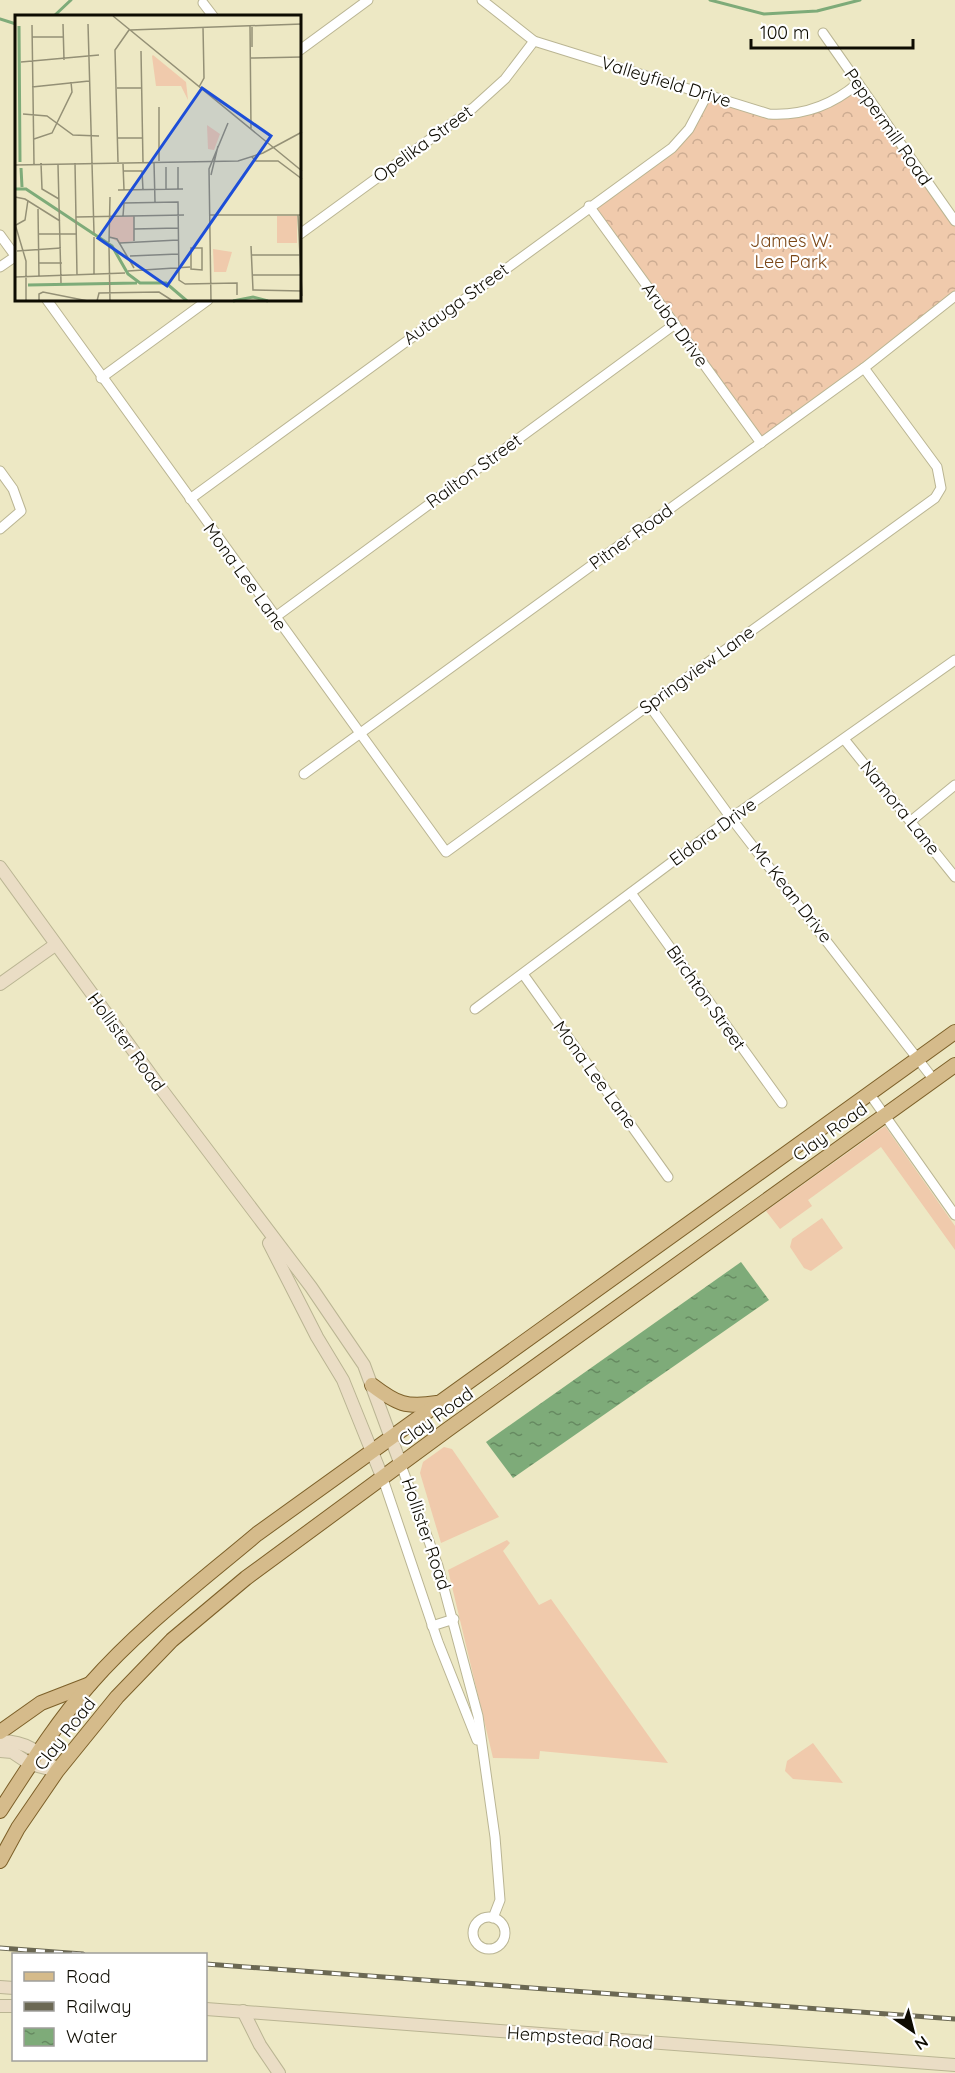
<svg xmlns="http://www.w3.org/2000/svg" width="955" height="2073" font-family="Quicksand,sans-serif">
	<style>
		.grass { fill: #f0caac }
		.forest { fill: url(#forest-crowns) }
		.water { fill: url(#water-ripples) }
		.lines { fill: none; stroke-linecap: round; stroke-linejoin: round }
		.stream { stroke: #7eab79; stroke-width: 3 }
		.street-casing { stroke: #bab593; stroke-width: 11 }
		.secondary-casing { stroke: #bab593; stroke-width: 14 }
		.primary-casing { stroke: #7d6029; stroke-width: 16 }
		.street { stroke: #fff; stroke-width: 9 }
		.secondary { stroke: #eaddc5; stroke-width: 12 }
		.primary { stroke: #d5bb8b; stroke-width: 14 }
		.rail-casing { stroke: #6b6853; stroke-width: 5 }
		.rail { stroke: #fff; stroke-width: 3; stroke-dasharray: 9; stroke-linecap: butt }
		.labels { text-anchor: middle; stroke-width: 4.5; stroke-linejoin: round; paint-order: stroke }
		.street-label { font-size: 18px; fill: #0e0c02; stroke: #fff }
		.park-label { font-size: 18px; fill: #7b4717; stroke: #fff }
		.inset-river { fill: none; stroke: #7eab79; stroke-width: 3 }
		.inset-road { fill: none; stroke: #949076; stroke-width: 1.5 }
		.view { fill: #1d4ed8; fill-opacity: 0.15; stroke: #1d4ed8; stroke-width: 3 }
		.inset-edge { fill: none; stroke: #0e0c02; stroke-width: 3 }
	</style>
	<defs>
		<pattern id="forest-crowns" width="20" height="18" patternUnits="userSpaceOnUse" patternTransform="scale(1.5)"><rect width="20" height="18" fill="#f0caac"/><path d="M2 6a3 3 0 1 1 6 0M12 15a3 3 0 1 1 6 0" fill="none" stroke="#cdac92"/></pattern>
		<pattern id="water-ripples" width="26" height="14" patternUnits="userSpaceOnUse" patternTransform="scale(1.5)"><rect width="26" height="14" fill="#7eab79"/><path d="M2 4q2-2 4 0t4 0M15 11q2-2 4 0t4 0" fill="none" stroke="#668a61"/></pattern>
	</defs>
	<rect width="100%" height="100%" fill="#ede8c4"/>
	<g class="grass">
		<path d="M885 1126 955 1226V1250L881 1147 808 1200 812 1206 780 1229 766 1211Z"/>
		<path d="M822 1218 843 1248 811 1271 804 1268 790 1247 792 1239Z"/>
		<path d="M444 1447 452 1449 499 1517 441 1543 420 1473 423 1462Z"/>
		<path d="M507 1540 510 1543 503 1551 539 1605 551 1599 668 1763 540 1751 539 1759 493 1758 448 1570Z"/>
		<path d="M813 1743 843 1783 793 1779 785 1771 787 1761Z"/>
	</g>
	<path class="forest" d="M857 84 955 221V296L761 443 589 206 672 148 707 95 769 114H798Z"/>
	<path class="water" d="M741 1262 769 1300 513 1478 486 1442Z"/>
	<g class="lines">
		<g class="stream">
			<path d="M710 0 764 14 817 11 860 0"/>
			<path d="M54 16 71 0"/>
			<path d="M0 19 16 24"/>
		</g>
		<g class="street-casing">
			<g id="street">
				<path d="M482 0 534 41 769 114C803 116 831 106 857 84"/>
				<path d="M203 3 213 16"/>
				<path d="M823 33 955 221"/>
				<path d="M300 50 368 0"/>
				<path d="M589 206 761 443"/>
				<path d="M300 234 473 108 505 79 534 41"/>
				<path d="M0 235 16 257"/>
				<path d="M0 267 16 256"/>
				<path d="M47 300 446 852 935 498 941 488 937 467 864 368"/>
				<path d="M101 378 208 300"/>
				<path d="M0 471 13 489 21 511 0 529"/>
				<path d="M190 499 672 148 689 129 707 95"/>
				<path d="M274 618 675 324"/>
				<path d="M649 705 731 818 934 1080"/>
				<path d="M844 739 955 877"/>
				<path d="M304 774 864 368 955 296"/>
				<path d="M911 821 955 785"/>
				<path d="M631 893 782 1103"/>
				<path d="M523 974 668 1177"/>
				<path d="M475 1009 731 818 955 660"/>
				<path d="M869 1093 955 1215"/>
				<path d="M401 1465 438 1566 478 1716 495 1837 500 1900 493 1918"/>
				<path d="M383 1479 438 1642 477 1740"/>
				<path d="M432 1626 454 1619"/>
				<circle cx="489" cy="1933" r="16"/>
			</g>
		</g>
		<g class="secondary-casing">
			<g id="secondary">
				<path d="M0 867 159 1086 311 1287 364 1365 401 1465"/>
				<path d="M0 984 55 945"/>
				<path d="M269 1243 317 1337 343 1380 383 1479"/>
				<path d="M0 1741C27 1741 40 1752 57 1771"/>
				<path d="M0 1751 12 1752 30 1764 57 1771"/>
				<path d="M0 1987 14 1988"/>
				<path d="M0 2006H14"/>
				<path d="M206 2009 955 2065"/>
				<path d="M243 2011 260 2045 279 2073"/>
			</g>
		</g>
		<g class="primary-casing">
			<g id="primary">
				<path d="M372 1385C397 1404 406 1408 437 1403"/>
				<path d="M0 1732 41 1703 90 1684"/>
				<path d="M0 1811C28 1768 56 1723 90 1684 139 1628 200 1582 257 1534L955 1032"/>
				<path d="M0 1861 18 1828 57 1771 117 1697 172 1640 246 1578 447 1430 955 1065"/>
			</g>
		</g>
		<use href="#street" class="street"/>
		<use href="#secondary" class="secondary"/>
		<use href="#primary" class="primary"/>
		<g class="rail-casing">
			<g id="rail">
				<path d="M0 1948 83 1954"/>
				<path d="M206 1964 955 2019"/>
			</g>
		</g>
		<use href="#rail" class="rail"/>
	</g>
	<g class="labels">
		<g class="street-label">
			<text transform="translate(666 82) rotate(17)" y="6">Valleyfield Drive</text>
			<text transform="translate(888 127) rotate(55)" y="6">Peppermill Road</text>
			<text transform="translate(423 144) rotate(-36)" y="6">Opelika Street</text>
			<text transform="translate(456 304) rotate(-36)" y="6">Autauga Street</text>
			<text transform="translate(675 325) rotate(54)" y="6">Aruba Drive</text>
			<text transform="translate(474 471) rotate(-36)" y="6">Railton Street</text>
			<text transform="translate(631 537) rotate(-36)" y="6">Pitner Road</text>
			<text transform="translate(245 577) rotate(54)" y="6">Mona Lee Lane</text>
			<text transform="translate(697 670) rotate(-36)" y="6">Springview Lane</text>
			<text transform="translate(900 808) rotate(51)" y="6">Namora Lane</text>
			<text transform="translate(713 832) rotate(-36)" y="6">Eldora Drive</text>
			<text transform="translate(791 893) rotate(52)" y="6">Mc Kean Drive</text>
			<text transform="translate(706 998) rotate(55)" y="6">Birchton Street</text>
			<text transform="translate(126 1042) rotate(54)" y="6">Hollister Road</text>
			<text transform="translate(595 1075) rotate(54)" y="6">Mona Lee Lane</text>
			<text transform="translate(830 1132) rotate(-36)" y="6">Clay Road</text>
			<text transform="translate(436 1417) rotate(-36)" y="6">Clay Road</text>
			<text transform="translate(426 1534) rotate(71)" y="6">Hollister Road</text>
			<text transform="translate(65 1734) rotate(-52)" y="6">Clay Road</text>
			<text transform="translate(580 2038) rotate(4)" y="6">Hempstead Road</text>
		</g>
		<g class="park-label">
			<text x="791" y="247">James W.<tspan x="791" dy="21">Lee Park</tspan></text>
		</g>
	</g>
	<g transform="translate(15 15)">
		<rect width="286" height="286" fill="#ede8c4"/>
		<path d="M192 110 205 119 199 135 193 134Z" fill="#f0caac"/>
		<path d="M137 41 138 40 171 67 173 85 166 71H141ZM119 201V226L105 228 94 222V202ZM262 201H282V228H262ZM198 234 217 237 211 257H199Z" fill="#f0caac"/>
		<path class="inset-river" d="M4 11 5 147M6 153 7 172M0 174H11L97 231 113 259 125 268H151L172 286M13 270 122 268M218 286 238 282 253 286"/>
		<path class="inset-road" d="M98 1 287 156M48 9 49 45M73 9 79 218M17 10 19 149M235 11 236 114M115 15 287 9M17 22H48M237 32V12M126 36 128 148M236 43 287 42M6 47 84 40M17 72 74 66M184 72 189 63 188 12M102 73H127M8 99 32 101 58 120 84 121M102 123H127M19 124 37 118 57 77 56 67M237 142 241 146H263L287 164M144 146V92M103 147 100 35 114 15M139 147 140 187M26 148 27 174 44 184M60 148 62 260M108 149 109 175M0 150 223 146 248 138 287 117M43 150 46 268M151 152V175M163 152V174M109 156H127L128 175M196 160 203 131M103 175 168 174M0 182 10 184 45 206M23 194 24 262M195 200H287M283 200 287 281M108 201 109 188 163 187 164 265 170 269M119 201V226M61 202 169 200M0 209 11 246V286M1 210 10 205 13 185M119 214 163 213M24 219H61M79 222V260M94 222 102 224 119 253M94 227 95 182M105 228 163 225M94 231 95 286M236 231 238 275 287 276M176 233H187V255L176 254ZM2 236 46 233M236 240H287M115 241 163 239M24 248H47M113 256 175 252M237 260H287M0 262 110 258M170 269 222 268V280M24 286V279L28 277 73 286M82 286 84 278 144 277 158 286M196 286 194 154 213 108"/>
		<path class="view" d="M187 73 256 121 152 271 83 223Z"/>
		<rect width="286" height="286" class="inset-edge"/>
	</g>
	<rect x="12" y="1953" width="195" height="108" fill="#ffffff" stroke="#9f9e9a" stroke-width="1.5"/>
	<rect x="24" y="1972" width="30" height="9" fill="#d5bb8b" stroke="#9f9e9a" stroke-width="1.5"/>
	<text x="66" y="1983" font-size="18" fill="#0e0c02">Road</text>
	<rect x="24" y="2002" width="30" height="9" fill="#6b6853" stroke="#9f9e9a" stroke-width="1.5"/>
	<text x="66" y="2013" font-size="18" fill="#0e0c02">Railway</text>
	<rect x="24" y="2028" width="30" height="18" fill="url(#water-ripples)" stroke="#9f9e9a" stroke-width="1.5"/>
	<text x="66" y="2043" font-size="18" fill="#0e0c02">Water</text>
	<g transform="translate(913 2031) rotate(145)" stroke="#ffffff" stroke-width="4.5" paint-order="stroke">
	<path d="M0-4.5L10 22L0 15L-10 22Z" fill="#0e0c02"/>
	<text y="-9" font-size="16" font-weight="bold" text-anchor="middle" fill="#0e0c02">N</text>
	</g>
	<path d="M751 39v9h162v-9" fill="none" stroke="#0e0c02" stroke-width="3"/>
	<text x="760" y="39" font-size="18" fill="#0e0c02" stroke="#ffffff" stroke-width="4.5" paint-order="stroke">100 m</text>
</svg>
